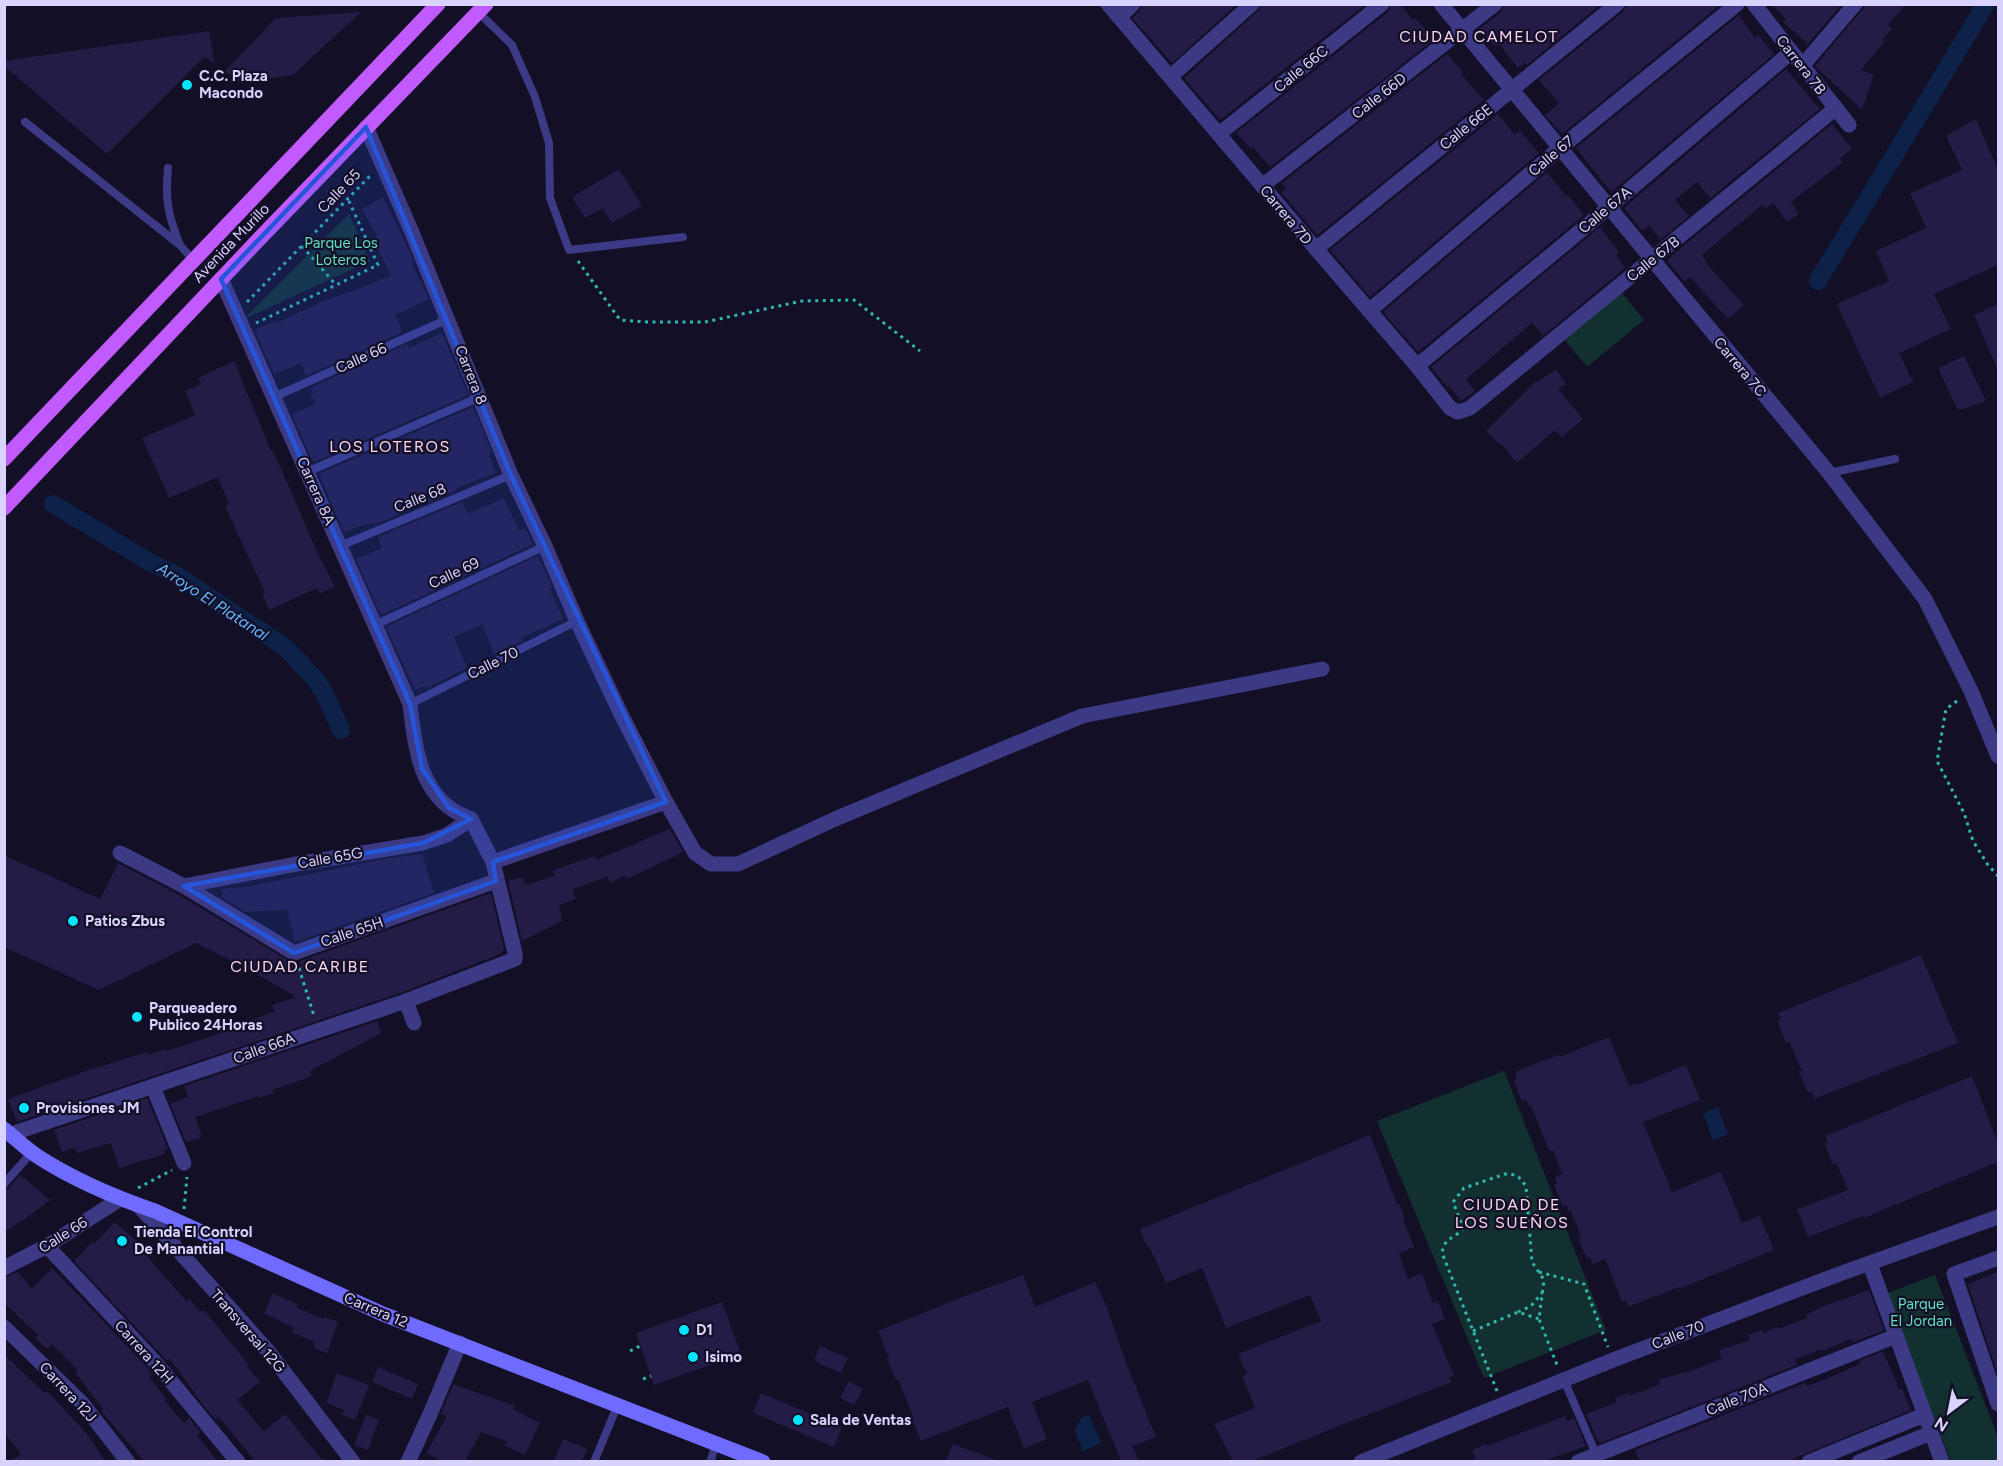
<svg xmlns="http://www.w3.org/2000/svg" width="2003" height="1466" font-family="Figtree,sans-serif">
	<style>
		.green { fill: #12302f }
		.water { fill: #0c2248 }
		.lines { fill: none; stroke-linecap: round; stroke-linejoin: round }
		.canal { stroke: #0c2248; stroke-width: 18 }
		.building { fill: #241b47 }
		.path { stroke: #2fb8b0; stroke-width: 3; stroke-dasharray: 3 4.5; stroke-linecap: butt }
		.lane { stroke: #3d3a85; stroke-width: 8 }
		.street { stroke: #3d3a85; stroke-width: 15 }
		.secondary { stroke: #6f6bff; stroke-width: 15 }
		.primary { stroke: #c25bff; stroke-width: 15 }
		.marked { fill: #2655da; fill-opacity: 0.2; stroke: #2655da; stroke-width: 4.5; stroke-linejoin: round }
		.poi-dot { fill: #00e5ff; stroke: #130f26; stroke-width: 2 }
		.labels { text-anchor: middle; stroke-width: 4.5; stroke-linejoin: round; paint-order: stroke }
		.street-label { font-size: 15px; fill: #d9d4ff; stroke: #130f26 }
		.poi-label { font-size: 15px; font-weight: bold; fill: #d9d4ff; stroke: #130f26; text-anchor: start }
		.park-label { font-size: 15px; fill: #5fe0c0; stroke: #130f26 }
		.neighbourhood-label { font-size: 16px; letter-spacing: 1.5px; fill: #ffd6f0; stroke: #130f26 }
		.water-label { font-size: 16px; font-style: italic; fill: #62b6ff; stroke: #130f26 }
	</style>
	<rect width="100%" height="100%" fill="#130f26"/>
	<g class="green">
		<path d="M349 214 370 261 244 319Z"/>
		<path d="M1621 292 1644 320 1587 367 1564 339Z"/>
		<path d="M1504 1071 1606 1330 1484 1378 1377 1121Z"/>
		<path d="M1935 1275 1998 1437V1461H1951L1885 1294Z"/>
	</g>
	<g class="water">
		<path d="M1718 1107 1728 1135 1713 1140 1703 1113Z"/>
		<path d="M1089 1415 1101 1443 1083 1451 1075 1431 1081 1418Z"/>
	</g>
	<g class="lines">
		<g class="canal">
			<path d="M1818 281 1986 4"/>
			<path d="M53 504 146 560 178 576 286 648 314 678 324 692 341 730"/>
		</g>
	</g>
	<g class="building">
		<path d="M1142 4H1237L1172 63 1132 18 1140 11Z"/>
		<path d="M1261 4H1366L1220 120 1184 78 1258 11Z"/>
		<path d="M1392 4H1400L1413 20 1415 18 1435 39 1270 167 1253 147 1251 149 1236 133 1388 12Z"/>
		<path d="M1504 4H1601L1527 65 1525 63 1518 68 1499 44 1496 47 1479 29 1501 12Z"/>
		<path d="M1626 4H1721L1562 134 1545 115 1559 103 1539 80 1623 12Z"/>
		<path d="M1771 4H1842L1808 44 1783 22 1786 19Z"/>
		<path d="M1865 4H1906L1888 25 1892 29 1883 39 1885 41 1861 70 1874 75 1862 110 1815 66 1862 10Z"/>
		<path d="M361 12 293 75 241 83 225 71 276 18Z"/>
		<path d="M1739 15 1755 38 1758 35 1774 54 1611 192 1576 148Z"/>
		<path d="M209 31 215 64 204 57 107 154 4 66V61Z"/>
		<path d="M1447 54 1463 72 1461 74 1484 100 1317 235 1281 192 1286 188 1282 183Z"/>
		<path d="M1786 69 1820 109 1710 198 1697 182 1675 200 1689 216 1660 240 1650 225 1642 231 1624 208Z"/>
		<path d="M1498 114 1515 135 1520 131 1539 153 1370 297 1330 250Z"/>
		<path d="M1976 119 1998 170V265L1934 294 1951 329 1899 353 1913 382 1880 398 1837 304 1889 281 1876 251 1926 228 1910 193 1962 170 1946 136Z"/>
		<path d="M1832 124 1852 149 1840 158 1843 162 1791 202 1799 214 1787 222 1773 203 1765 209 1762 205 1702 255 1707 262 1706 263 1744 305 1728 319 1690 277 1684 281 1667 261 1672 257 1671 256Z"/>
		<path d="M619 169 642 206 612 223 603 208 585 218 572 197Z"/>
		<path d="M1547 172 1566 196 1568 195 1584 215 1418 352 1383 312Z"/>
		<path d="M383 197 405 242 414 263 412 264 429 299 395 315 402 332 306 376 301 363 274 374 255 330 275 321 276 323 331 298 350 292 391 276 373 238 377 236 362 209Z"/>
		<path d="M1600 227 1619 252 1616 255 1625 268 1543 336 1532 323 1466 379 1475 391 1461 401 1449 386 1447 387 1431 367Z"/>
		<path d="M1998 304V371L1974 315Z"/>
		<path d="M442 333 468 395 314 462 312 460 292 414 315 404 311 394 313 393 310 388 407 344 409 348Z"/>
		<path d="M1964 356 1986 401 1964 409H1957L1938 368Z"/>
		<path d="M234 361 271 451 273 450 317 552 335 587 320 593 317 588 269 610 262 594 265 593 225 506 229 504 218 477 169 498 142 438 195 415 185 391 201 384 198 378Z"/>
		<path d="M1556 369 1566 384 1558 389 1583 419 1562 437 1555 430 1517 463 1500 443 1499 444 1486 431 1536 381 1537 383Z"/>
		<path d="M473 407 492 453 489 454 496 473 456 488 457 490 373 525 372 523 367 525 366 524 344 532 319 474Z"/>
		<path d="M504 498 519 531 525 528 533 544 381 615 356 559 382 548 378 537 462 502 468 514Z"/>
		<path d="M538 556 552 587 549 588 563 619 521 638 522 641 494 654 482 624 454 637 467 668 429 687 426 688V686L415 690 386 627Z"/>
		<path d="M670 829 683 852 627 879 625 876 610 883 607 877 573 889 576 899 559 905 562 921 522 941 508 881 523 877 525 885 554 876 553 870 595 856 596 860Z"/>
		<path d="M422 854 434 893 295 942 287 910 246 912 223 898 221 889 252 886 384 859Z"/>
		<path d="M4 855 100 899 118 863 179 895 289 961 301 966 300 961 491 893 504 949 500 954 403 992 17 1122 8 1099 89 1070 147 1052 148 1055 165 1049 166 1051 255 1022 254 1019 274 1012 272 1005 296 997 244 967 196 943 99 990 4 947Z"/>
		<path d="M1921 955 1958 1043 1814 1099 1812 1092 1808 1093 1799 1072 1802 1071 1789 1041 1786 1043 1777 1021 1781 1020 1778 1013Z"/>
		<path d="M377 1021 381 1033 310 1071 312 1076 273 1090 274 1093 259 1098 258 1096 195 1117 202 1137 186 1142 170 1104 188 1097 184 1086Z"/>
		<path d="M1609 1037 1629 1086 1636 1083V1085L1686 1065 1700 1100 1643 1122 1672 1192 1721 1172 1742 1223 1760 1216 1774 1250 1679 1289V1287L1628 1307 1626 1300 1622 1302 1605 1259 1593 1264 1590 1257 1587 1259 1578 1237 1581 1236 1571 1211 1569 1212 1566 1205 1563 1207 1554 1185 1557 1184 1555 1177 1562 1174 1553 1150 1549 1151 1531 1106 1529 1107 1526 1100 1522 1102 1514 1080 1517 1079 1515 1072 1558 1055 1559 1057Z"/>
		<path d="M1972 1076 1998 1143V1162L1864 1218 1863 1216 1808 1237 1797 1209 1848 1190 1837 1164 1833 1165 1825 1144 1828 1142 1825 1136Z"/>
		<path d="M147 1098 168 1149 164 1150 165 1154 119 1168 111 1143 77 1153 75 1148 62 1152 54 1130Z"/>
		<path d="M1370 1135 1397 1204 1399 1203 1405 1218 1403 1219 1414 1247 1399 1253 1408 1279 1422 1273 1433 1303 1438 1301 1445 1319 1432 1324 1454 1375 1450 1377 1452 1382 1349 1422 1252 1461H1233L1214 1424 1255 1408 1242 1376 1247 1374 1238 1354 1321 1321 1310 1295 1226 1328 1202 1268 1166 1283 1149 1246 1147 1247 1140 1229Z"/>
		<path d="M20 1175 50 1200 25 1219 4 1232V1190L9 1188Z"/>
		<path d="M115 1222 141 1245 139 1247 187 1302 190 1299 200 1312 204 1310 249 1365 247 1367 260 1382 237 1400 264 1431 285 1414 323 1461H255L218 1416 215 1419 203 1405 170 1359 167 1361 74 1261 92 1242 94 1244Z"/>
		<path d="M52 1268 148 1368 152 1374 149 1377 166 1399 164 1400 184 1423 189 1418 200 1432 197 1435 217 1461H144L101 1411 103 1409 75 1372 78 1370 52 1344 47 1349 35 1338 38 1335 4 1303V1280L7 1277 18 1272 32 1289Z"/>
		<path d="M1998 1272V1371L1997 1372 1968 1284Z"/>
		<path d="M1023 1275 1035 1307 1095 1282 1107 1308 1127 1365 1156 1437 1132 1446 1139 1461H1121L1088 1380 1032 1402 1047 1439 1024 1448 1008 1407 921 1441 910 1415 913 1417 898 1379 896 1380 887 1358H889L878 1331 965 1296Z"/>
		<path d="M1869 1290 1884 1330 1852 1343 1851 1339 1822 1351V1349L1795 1359 1797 1365 1608 1440 1600 1443 1598 1441 1586 1414 1617 1402 1615 1398 1629 1393 1630 1396 1660 1384 1658 1380 1685 1372V1373L1722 1359 1719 1350 1750 1340 1748 1335 1762 1330 1763 1333 1777 1327 1778 1329 1807 1318 1806 1315 1821 1307Z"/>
		<path d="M273 1293 298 1305 297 1308 324 1319 325 1317 338 1322 327 1353 313 1348 315 1342 292 1332 294 1328 264 1313Z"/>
		<path d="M722 1302 741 1354 654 1385 636 1333Z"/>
		<path d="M820 1346 848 1358 841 1373 814 1361Z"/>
		<path d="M1883 1351 1899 1389 1902 1388 1911 1410 1788 1461H1640L1635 1450 1805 1383 1807 1386 1821 1381 1860 1364 1859 1361Z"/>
		<path d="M4 1354 44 1393 47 1391 87 1434 105 1461H11L21 1454 4 1432Z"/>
		<path d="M378 1367 418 1384 412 1399 372 1382Z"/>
		<path d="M337 1373 369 1385 355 1420 342 1415 344 1410 326 1403Z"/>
		<path d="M849 1381 863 1389 854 1405 840 1398Z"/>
		<path d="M453 1384 515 1406 514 1410 540 1423 525 1455 504 1445 506 1441 481 1432 465 1461H442L426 1453 447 1416 441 1414Z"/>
		<path d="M761 1393 842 1427 834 1447 753 1413Z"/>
		<path d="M366 1415 379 1420 368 1450 354 1445Z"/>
		<path d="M1565 1416 1567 1421 1574 1418 1586 1446 1543 1461H1476L1472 1450 1486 1444 1487 1446Z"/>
		<path d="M563 1439 587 1449 582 1461H554Z"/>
		<path d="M953 1444 996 1460 995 1461H946Z"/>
	</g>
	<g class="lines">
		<g class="path">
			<path d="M302 246 336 285"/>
			<path d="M578 261 620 320 648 322H705L802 301 854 300 920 351"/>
			<path d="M247 302 370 176"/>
			<path d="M256 323 378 265 348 199"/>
			<path d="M1957 701 1946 709 1937 761 1964 813 1973 841 1988 865 1998 876"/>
			<path d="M299 968 314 1016"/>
			<path d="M138 1188 172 1170"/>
			<path d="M184 1209 187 1177"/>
			<path d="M1539 1272 1584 1284 1608 1347"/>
			<path d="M1518 1312 1531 1306 1542 1293"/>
			<path d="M1473 1331 1518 1312 1539 1319"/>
			<path d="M630 1351 640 1346"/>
			<path d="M643 1379 651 1376"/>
			<path d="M1497 1391 1442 1253C1445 1237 1452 1240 1462 1230V1225L1453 1202 1464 1188 1505 1174 1516 1175 1522 1180 1526 1187 1532 1262 1544 1280 1539 1319 1557 1365"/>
		</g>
		<g class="lane">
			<path d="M478 12 512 45 535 97 549 143 550 198 569 250 683 237"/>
			<path d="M25 122 180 245 193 260"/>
			<path d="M168 168C165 200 168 214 179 243"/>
			<path d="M274 397 448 319"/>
			<path d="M307 472 480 397"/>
			<path d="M1829 473 1895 459"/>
			<path d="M340 546 511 475"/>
			<path d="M375 625 545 546"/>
			<path d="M410 704 577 621"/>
			<path d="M4 1184 32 1152"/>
			<path d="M1564 1380 1596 1454"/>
			<path d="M594 1462 618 1404"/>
			<path d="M710 1462 716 1444"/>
		</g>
		<g class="street">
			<path d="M1108 4 1316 249 1417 366 1450 408 1458 412 1470 408 1836 108"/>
			<path d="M1441 4 1829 473 1925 599 1971 691 1998 756"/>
			<path d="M1754 4 1849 125"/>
			<path d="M1119 17 1133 4"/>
			<path d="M1803 65 1855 4"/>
			<path d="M1170 77 1252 4"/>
			<path d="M366 127 411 230 511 475 545 546 577 621 620 712 666 802 695 853 711 864H738L835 819 1082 716 1322 669"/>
			<path d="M1219 134 1382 4"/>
			<path d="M1262 186 1495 4"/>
			<path d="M1316 249 1617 4"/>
			<path d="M221 279 410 704C414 740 418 785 450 808 456 813 464 816 471 819"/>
			<path d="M1369 311 1559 149 1737 4"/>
			<path d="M1417 366 1608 208 1791 52"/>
			<path d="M120 853 184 886 294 953 496 881"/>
			<path d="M493 862 666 802"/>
			<path d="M184 886 291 865 423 843 447 835 471 819"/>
			<path d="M406 1001 414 1023"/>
			<path d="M153 1087 184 1163"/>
			<path d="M11 1134 406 1001 515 959V953L493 862 471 819"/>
			<path d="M138 1205 268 1351 353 1462"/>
			<path d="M47 1246 155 1362 238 1462"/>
			<path d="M1998 1258 1954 1274 1998 1404"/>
			<path d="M1870 1264 1942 1462"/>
			<path d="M4 1268 47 1246 120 1199"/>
			<path d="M4 1327 82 1403 128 1462"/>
			<path d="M408 1462 431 1412 460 1343"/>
			<path d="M1361 1462 1613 1360 1842 1273 1998 1217"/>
			<path d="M1578 1462 1896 1336"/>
			<path d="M1809 1462 1924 1415"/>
			<path d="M1859 1462 1931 1433"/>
		</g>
		<path class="secondary" d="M4 1129C15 1138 25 1148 37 1156 74 1180 114 1197 155 1211L383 1314 763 1462"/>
		<g class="primary">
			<path d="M4 459 438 4"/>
			<path d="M4 508 261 237 486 4"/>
		</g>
	</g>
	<path class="marked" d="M366 127 511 475 666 802 493 862 496 881 294 953 184 886 423 843 471 819 449 808 422 769 410 704 221 279Z"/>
	<g class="poi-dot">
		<circle cx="187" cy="85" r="6"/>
		<circle cx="73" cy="921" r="6"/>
		<circle cx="137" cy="1017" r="6"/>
		<circle cx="24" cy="1108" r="6"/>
		<circle cx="122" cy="1241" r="6"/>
		<circle cx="684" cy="1330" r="6"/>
		<circle cx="693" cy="1357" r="6"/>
		<circle cx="798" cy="1420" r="6"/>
	</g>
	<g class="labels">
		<g class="street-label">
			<text transform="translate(1801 65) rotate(52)" y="5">Carrera 7B</text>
			<text transform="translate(1301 69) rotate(-39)" y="5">Calle 66C</text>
			<text transform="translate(1379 96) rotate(-38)" y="5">Calle 66D</text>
			<text transform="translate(1466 127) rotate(-39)" y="5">Calle 66E</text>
			<text transform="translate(1551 156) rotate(-40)" y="5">Calle 67</text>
			<text transform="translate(339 191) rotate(-46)" y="5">Calle 65</text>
			<text transform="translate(1605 210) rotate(-40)" y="5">Calle 67A</text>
			<text transform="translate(1286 215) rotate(50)" y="5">Carrera 7D</text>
			<text transform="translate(231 243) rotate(-46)" y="5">Avenida Murillo</text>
			<text transform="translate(1653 259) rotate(-39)" y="5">Calle 67B</text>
			<text transform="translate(361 358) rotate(-24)" y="5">Calle 66</text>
			<text transform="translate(1740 367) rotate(50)" y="5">Carrera 7C</text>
			<text transform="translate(471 375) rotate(68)" y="5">Carrera 8</text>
			<text transform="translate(316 491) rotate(66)" y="5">Carrera 8A</text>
			<text transform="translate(420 498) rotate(-22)" y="5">Calle 68</text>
			<text transform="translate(454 573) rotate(-25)" y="5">Calle 69</text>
			<text transform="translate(493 663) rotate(-26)" y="5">Calle 70</text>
			<text transform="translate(330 858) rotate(-10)" y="5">Calle 65G</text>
			<text transform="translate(352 932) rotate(-19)" y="5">Calle 65H</text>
			<text transform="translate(264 1048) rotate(-20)" y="5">Calle 66A</text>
			<text transform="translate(63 1235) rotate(-32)" y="5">Calle 66</text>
			<text transform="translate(376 1310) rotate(23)" y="5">Carrera 12</text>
			<text transform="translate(248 1331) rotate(49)" y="5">Transversal 12G</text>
			<text transform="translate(1678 1335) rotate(-21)" y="5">Calle 70</text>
			<text transform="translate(144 1352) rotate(48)" y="5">Carrera 12H</text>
			<text transform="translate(68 1392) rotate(47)" y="5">Carrera 12J</text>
			<text transform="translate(1737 1399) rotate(-22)" y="5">Calle 70A</text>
		</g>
		<g class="poi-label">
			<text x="199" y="81">C.C. Plaza<tspan x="199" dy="17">Macondo</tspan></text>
			<text x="85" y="926">Patios Zbus</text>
			<text x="149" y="1013">Parqueadero<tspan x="149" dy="17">Publico 24Horas</tspan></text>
			<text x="36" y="1113">Provisiones JM</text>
			<text x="134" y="1237">Tienda El Control<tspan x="134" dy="17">De Manantial</tspan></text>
			<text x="696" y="1335">D1</text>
			<text x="705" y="1362">Isimo</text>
			<text x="810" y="1425">Sala de Ventas</text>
		</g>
		<g class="park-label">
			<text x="341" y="248">Parque Los<tspan x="341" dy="17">Loteros</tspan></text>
			<text x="1921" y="1309">Parque<tspan x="1921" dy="17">El Jordan</tspan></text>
		</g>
		<g class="neighbourhood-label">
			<text x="1479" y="42">CIUDAD CAMELOT</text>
			<text x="390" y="452">LOS LOTEROS</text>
			<text x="300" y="972">CIUDAD CARIBE</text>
			<text x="1512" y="1210">CIUDAD DE<tspan x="1512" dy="18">LOS SUEÑOS</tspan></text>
		</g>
		<g class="water-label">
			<text transform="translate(213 601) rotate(33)" y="6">Arroyo El Platanal</text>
		</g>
	</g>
	<rect width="2003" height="1466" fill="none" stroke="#d9d4ff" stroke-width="12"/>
	<g transform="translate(1949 1412) rotate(212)" stroke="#130f26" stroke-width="4.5" paint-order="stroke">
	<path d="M0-4.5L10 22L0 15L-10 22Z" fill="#d9d4ff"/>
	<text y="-9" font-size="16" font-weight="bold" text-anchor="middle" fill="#d9d4ff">N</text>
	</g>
</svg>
